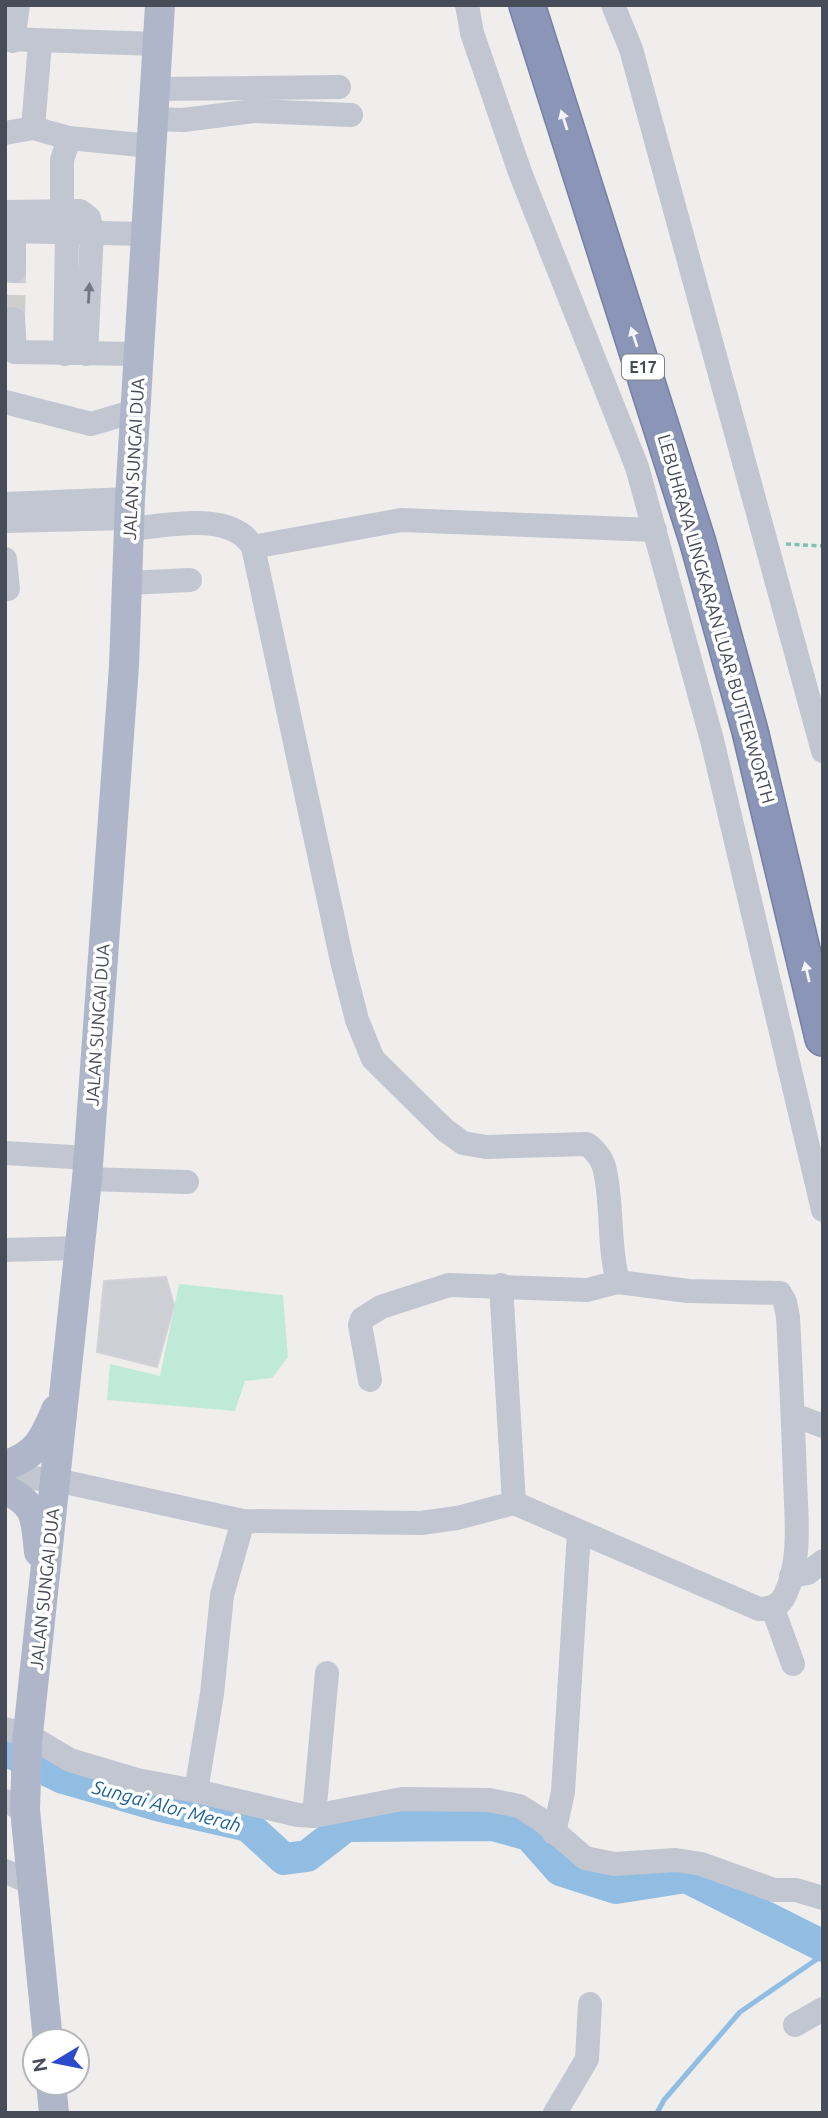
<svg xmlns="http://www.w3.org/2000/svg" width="828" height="2118" font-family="Ubuntu,sans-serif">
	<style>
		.green { fill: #bfeada }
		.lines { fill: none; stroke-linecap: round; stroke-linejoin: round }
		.stream { stroke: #91bde2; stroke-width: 5 }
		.river { stroke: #91bde2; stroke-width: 32 }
		.building { fill: #ceced5; stroke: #d2d2d8; stroke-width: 2 }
		.minor-tunnel { stroke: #cececf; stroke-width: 24; stroke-dasharray: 24 12; stroke-linecap: butt }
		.highway-casing { stroke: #7580a3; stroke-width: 38 }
		.path { stroke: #7bc4b2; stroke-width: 3.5; stroke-dasharray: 5 3.5; stroke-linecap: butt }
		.minor { stroke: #c2c6d1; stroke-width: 24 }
		.major { stroke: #afb6c9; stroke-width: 30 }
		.highway { stroke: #8a95b7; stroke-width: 35 }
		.oneway { fill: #f3f4f8 }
		.oneway2 { fill: #727783 }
		.labels { text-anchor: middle; stroke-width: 7; stroke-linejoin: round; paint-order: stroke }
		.shield { fill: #fff; stroke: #7e828b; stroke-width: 2 }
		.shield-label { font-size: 16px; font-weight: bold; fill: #474c59 }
		.street-label { font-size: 18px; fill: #474c59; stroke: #fff }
		.water-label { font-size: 19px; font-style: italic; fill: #1b5f98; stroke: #fff }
	</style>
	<rect width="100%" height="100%" fill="#f0eeed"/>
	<path class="green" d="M179 1284 283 1295 288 1357 272 1378 245 1381 235 1411 107 1400 110 1364 160 1376Z"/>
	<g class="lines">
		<path class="stream" d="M657 2113 664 2100 740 2012 823 1955"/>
		<path class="river" d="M5 1750 63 1778 160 1806 248 1826 284 1859 307 1856 346 1826 493 1825 529 1835 560 1870 616 1888 686 1877 823 1946"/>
	</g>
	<path class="building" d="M166 1277 174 1305 157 1367 97 1352 104 1281Z"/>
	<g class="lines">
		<path class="minor-tunnel" d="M13 319 14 271"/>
		<g class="highway-casing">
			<path id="highway" d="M527 5 698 543 750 731 823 1038"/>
		</g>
		<path class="path" d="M786 544 823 546"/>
		<g class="minor">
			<path d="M467 5 472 33 521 175 637 467 712 740 823 1210"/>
			<path d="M613 5 631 49 823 751"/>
			<path d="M5 39 158 44"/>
			<path d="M13 41 18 5"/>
			<path d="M155 89 339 87"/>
			<path d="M153 119 183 120 254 111 351 115"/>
			<path d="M33 128 40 43"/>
			<path d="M5 133 33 128 69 138 151 146"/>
			<path d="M62 211V160L69 138"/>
			<path d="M5 212 80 211 89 218 92 232 86 354"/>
			<path d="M5 231 146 234"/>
			<path d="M14 271V231"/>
			<path d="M13 319 15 352 139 354"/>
			<path d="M65 354 67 232"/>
			<path d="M5 402 91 424 135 411"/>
			<path d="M5 504 130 499"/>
			<path d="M5 521 130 518"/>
			<path d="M253 547 401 520 655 530"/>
			<path d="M5 559 8 589"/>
			<path d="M128 583 190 580"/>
			<path d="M5 1153 88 1158"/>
			<path d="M87 1179 187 1182"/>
			<path d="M5 1250 80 1248"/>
			<path d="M501 1285 514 1503"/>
			<path d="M370 1380 360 1325 362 1319 381 1307 449 1285 587 1290 618 1282"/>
			<path d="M794 1415 823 1426"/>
			<path d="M5 1476 56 1480 243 1521 421 1523 457 1518 514 1503 759 1609C770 1609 780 1606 785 1595 802 1561 796 1515 795 1478 793 1424 791 1371 788 1317L785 1302 780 1293 688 1291 618 1282C608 1245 613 1207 605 1171 603 1159 596 1151 587 1144L486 1147 463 1143 445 1130 373 1059 357 1020 342 961 253 547C231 510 166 526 130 529"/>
			<path d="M791 1576 808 1573 823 1561"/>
			<path d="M773 1609 793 1664"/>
			<path d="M5 1729 28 1735 70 1760 137 1780 196 1791 298 1815 314 1816 402 1799 489 1800 519 1806 540 1819 585 1858 614 1864 676 1860 701 1864 774 1890H796L823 1898"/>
			<path d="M196 1791 212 1694 222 1595 243 1521"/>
			<path d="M5 1801 25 1810"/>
			<path d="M314 1816 327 1673"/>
			<path d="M554 1833 563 1792 579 1532"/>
			<path d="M5 1871 31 1883"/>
			<path d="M795 2025 823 2009"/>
			<path d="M555 2113 587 2059 590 2004"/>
		</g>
		<g class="major">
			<path d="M5 1465C37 1456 44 1438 56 1410"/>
			<path d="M5 1489C38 1506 35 1517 39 1552"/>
			<path d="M48 2041 25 1810 27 1743 87 1179 124 666 130 499 160 5"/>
			<path d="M51 2083 54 2113"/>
		</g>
		<use href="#highway" class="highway"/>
	</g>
	<defs><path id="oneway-solid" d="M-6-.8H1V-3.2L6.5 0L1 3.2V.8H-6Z" transform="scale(1.75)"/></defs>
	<g class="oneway">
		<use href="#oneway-solid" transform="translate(564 120) rotate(-108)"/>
		<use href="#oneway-solid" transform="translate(634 337) rotate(-108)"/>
		<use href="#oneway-solid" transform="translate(807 972) rotate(-103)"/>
	</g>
	<use class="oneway2" href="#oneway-solid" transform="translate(89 293) rotate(-87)"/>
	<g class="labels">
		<rect class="shield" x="622" y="354.5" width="42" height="25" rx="5"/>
		<g class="shield-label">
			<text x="643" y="373">E17</text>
		</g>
		<g class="street-label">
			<text transform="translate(134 459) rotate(-87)" y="6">JALAN SUNGAI DUA</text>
			<text transform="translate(716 619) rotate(74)" y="6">LEBUHRAYA LINGKARAN LUAR BUTTERWORTH</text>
			<text transform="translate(98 1025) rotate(-86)" y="6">JALAN SUNGAI DUA</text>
			<text transform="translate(45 1589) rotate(-84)" y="6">JALAN SUNGAI DUA</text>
		</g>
		<g class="water-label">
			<text transform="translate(167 1806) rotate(15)" y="7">Sungai Alor Merah</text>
		</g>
	</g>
	<rect width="828" height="2118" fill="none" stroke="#474c59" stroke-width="14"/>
	<g transform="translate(56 2062) rotate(260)"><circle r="33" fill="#ffffff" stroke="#b5b7bd" stroke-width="2"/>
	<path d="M0-5L12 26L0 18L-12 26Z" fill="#2b4acc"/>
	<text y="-10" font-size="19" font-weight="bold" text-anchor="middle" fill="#474c59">N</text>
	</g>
</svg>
